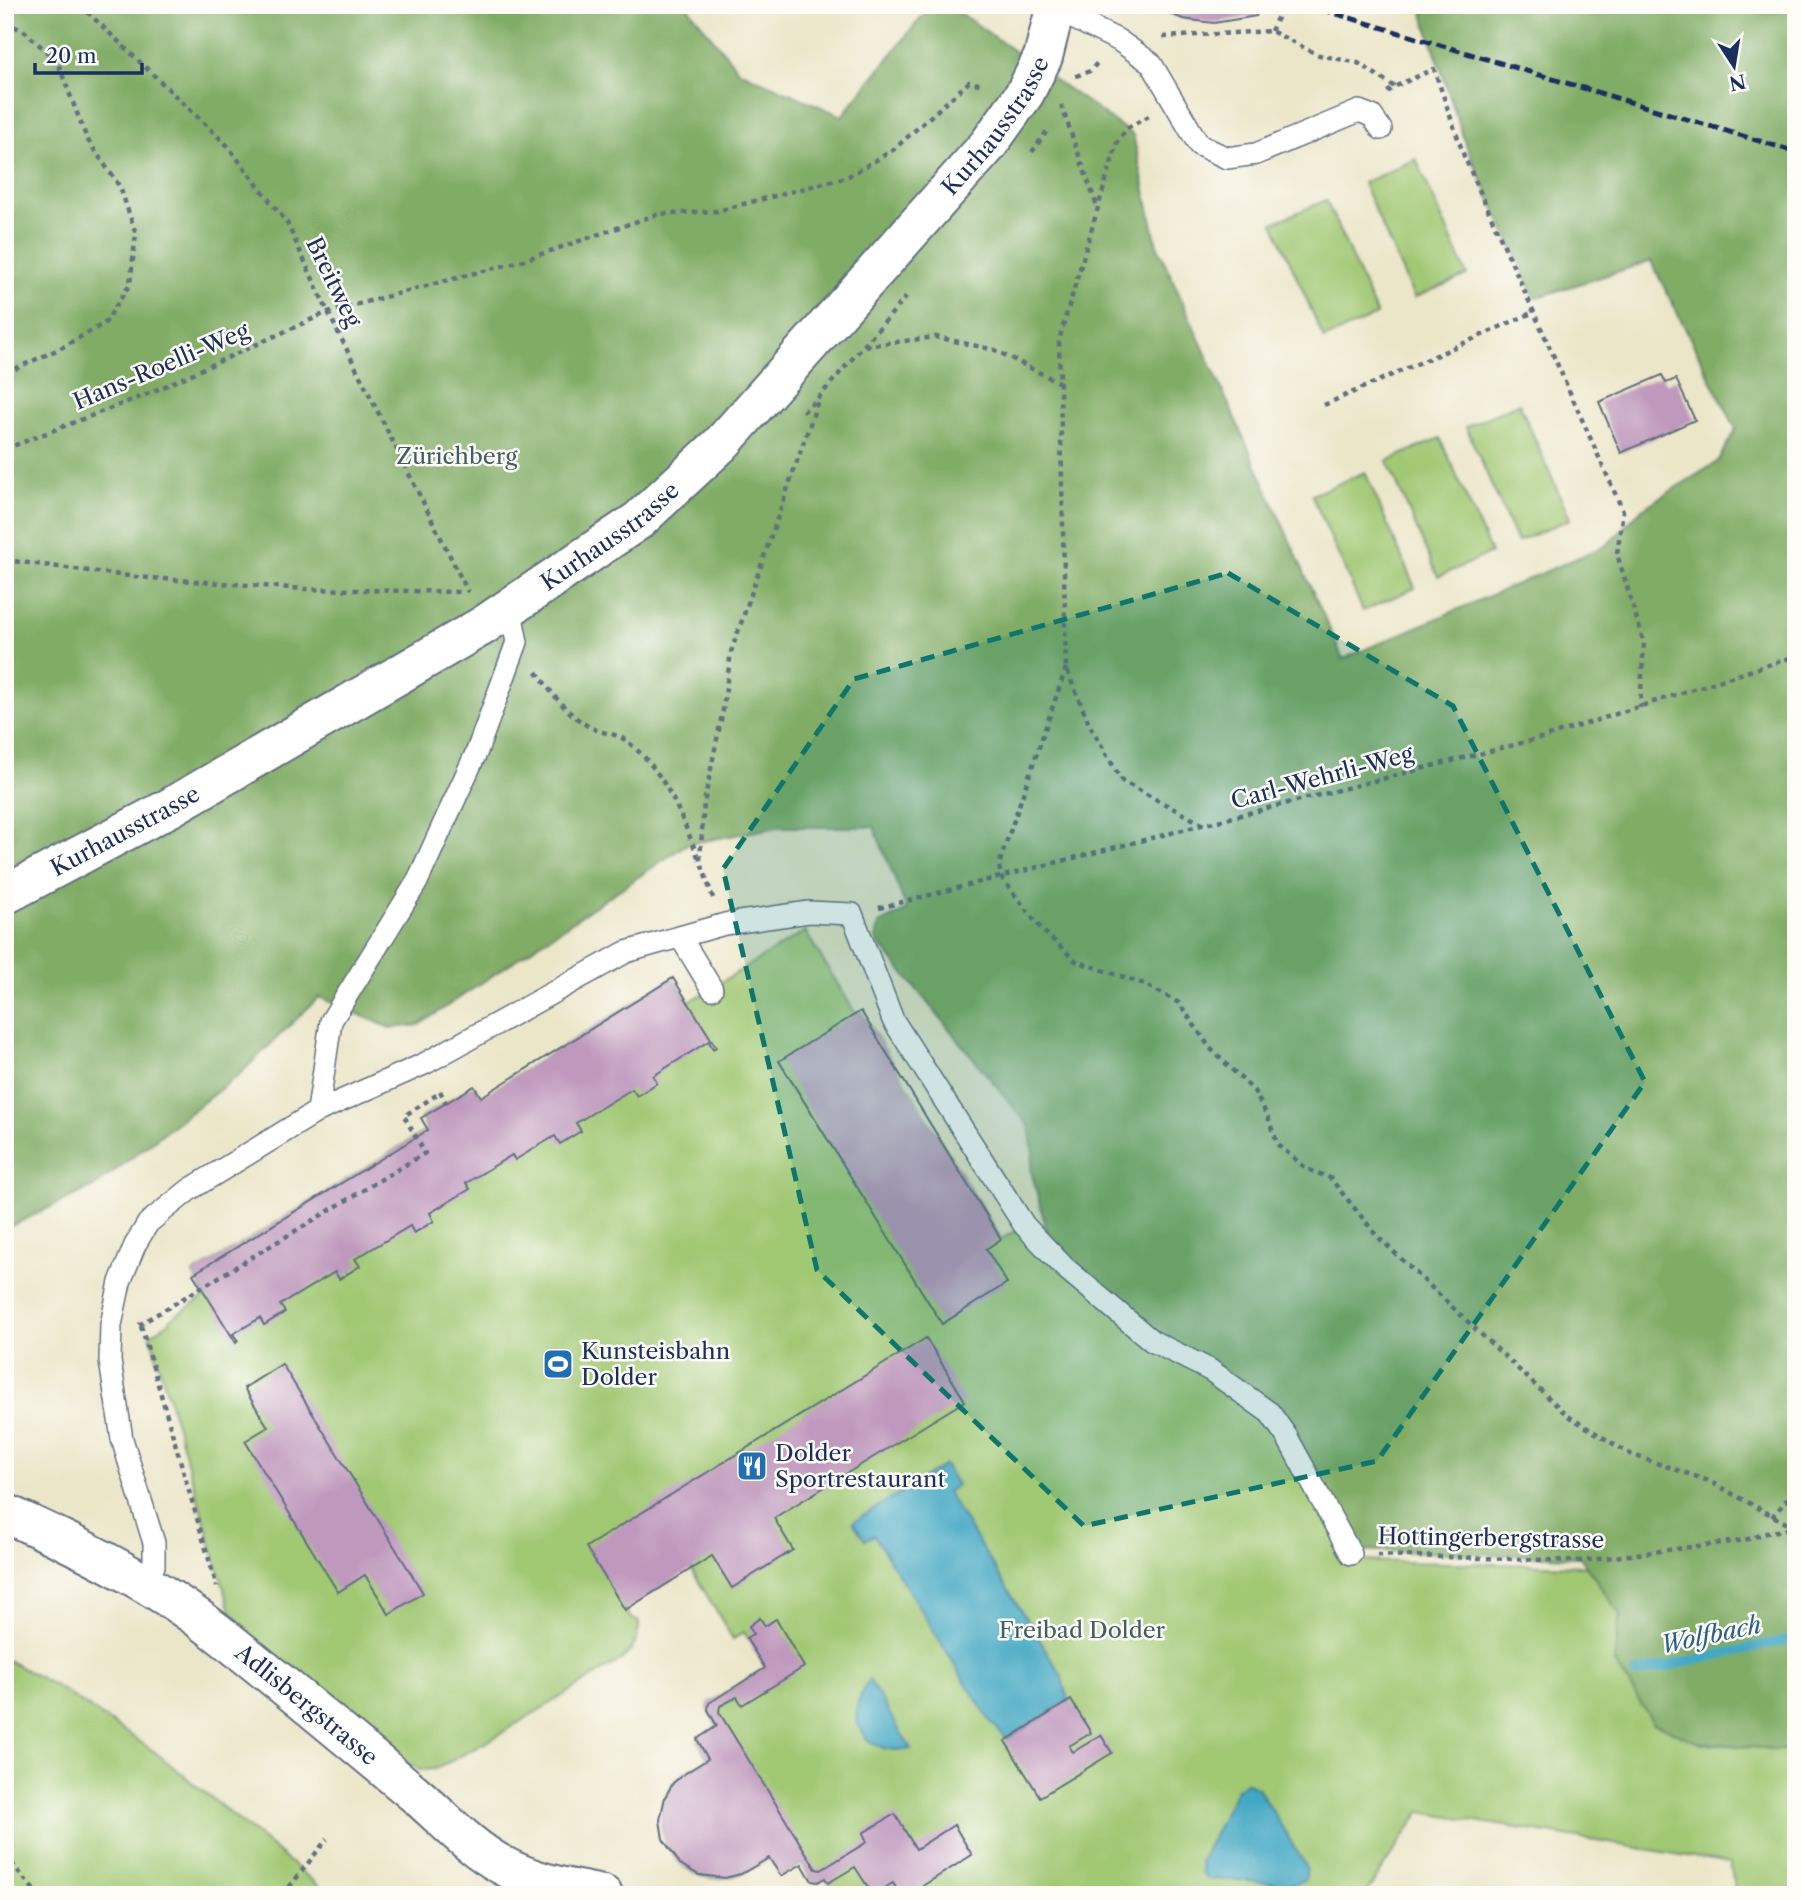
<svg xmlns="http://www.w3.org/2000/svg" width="1801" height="1900" font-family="'Libre Caslon Text',serif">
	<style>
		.green { fill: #a1c873; stroke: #5e7c68; stroke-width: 2 }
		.forest { fill: #80ac65; stroke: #4e6e62; stroke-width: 2 }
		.water { fill: #43a7c3; stroke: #2f6b90; stroke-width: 2 }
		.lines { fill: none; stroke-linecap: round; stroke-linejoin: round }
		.stream { stroke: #43a7c3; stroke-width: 10 }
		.building { fill: #bf99bd }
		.lane-casing { stroke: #646f83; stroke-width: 24 }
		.street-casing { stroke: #646f83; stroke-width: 42 }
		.path { stroke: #646f83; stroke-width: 4.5; stroke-dasharray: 5 5; stroke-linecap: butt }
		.lane { stroke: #fff; stroke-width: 21 }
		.street { stroke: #fff; stroke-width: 38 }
		.rail { stroke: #1b2f5e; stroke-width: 5; stroke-dasharray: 10 5; stroke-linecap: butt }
		.marked { fill: #0f766e; fill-opacity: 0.2; stroke: #0f766e; stroke-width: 5; stroke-dasharray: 14 9; stroke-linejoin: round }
		.labels { text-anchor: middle; stroke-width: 5; stroke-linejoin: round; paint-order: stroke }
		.street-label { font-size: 23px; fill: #1b2f5e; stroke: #fdfcf7 }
		.park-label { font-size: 23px; fill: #435d64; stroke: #fdfcf7 }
		.poi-label { font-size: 23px; fill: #1b2f5e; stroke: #fdfcf7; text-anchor: start }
		.water-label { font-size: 24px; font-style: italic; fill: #2b5f86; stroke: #fdfcf7 }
	</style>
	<rect width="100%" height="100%" fill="#fdfcf7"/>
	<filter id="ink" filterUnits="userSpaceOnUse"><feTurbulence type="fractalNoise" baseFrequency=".0143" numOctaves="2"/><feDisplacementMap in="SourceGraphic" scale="14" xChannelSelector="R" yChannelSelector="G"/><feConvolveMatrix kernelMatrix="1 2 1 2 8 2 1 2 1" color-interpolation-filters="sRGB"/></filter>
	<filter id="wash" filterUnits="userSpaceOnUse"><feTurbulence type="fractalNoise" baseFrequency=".00686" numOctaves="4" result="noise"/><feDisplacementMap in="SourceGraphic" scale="28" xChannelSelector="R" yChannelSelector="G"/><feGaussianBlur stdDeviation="1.57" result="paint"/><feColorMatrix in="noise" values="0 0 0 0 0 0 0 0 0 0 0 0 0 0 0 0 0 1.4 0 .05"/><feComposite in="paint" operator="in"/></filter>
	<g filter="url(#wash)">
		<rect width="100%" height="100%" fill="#ece6c9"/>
		<g class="green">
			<path d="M1416 159 1467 275 1414 298 1363 183Z"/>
			<path d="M1326 200 1377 315 1324 339 1273 223Z"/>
			<path d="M1519 403 1570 519 1517 542 1466 427Z"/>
			<path d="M1440 438 1491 553 1438 577 1387 461Z"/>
			<path d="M1365 472 1415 588 1363 611 1312 495Z"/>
			<path d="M805 931 856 1014 861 1011 1001 1239 1017 1230 1262 1416 1282 1440 1349 1561 1587 1566 1620 1614 1614 1662 1697 1742 1796 1751V1895H1736L1730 1863 1420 1812 1365 1895H838L825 1878 818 1882 812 1881 802 1864 781 1876 769 1858C755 1866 741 1877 725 1878 675 1884 643 1824 672 1785 681 1773 696 1767 708 1759L697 1739 717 1726 708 1710 709 1703 765 1668 744 1632 733 1639 687 1562 627 1599 625 1610 632 1619 639 1622C639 1638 634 1649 622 1659L492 1739 436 1769 420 1770 408 1764 235 1625 150 1335 170 1322V1319L206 1296 193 1274 427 1130 421 1118 474 1086 482 1097 673 978 689 1002Z"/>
			<path d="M5 1659 61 1689 155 1752 330 1895H5Z"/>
		</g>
		<path class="forest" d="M5 5H686L739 71 842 116 931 5H949L1133 135 1157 245 1343 659 1607 545 1642 509 1717 462 1736 429 1651 261 1535 298 1465 143 1420 5H1796V1751L1697 1742 1653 1723 1614 1661 1620 1614 1580 1557 1355 1550 1277 1408 1155 1334 1050 1243 1031 1171 1033 1153 1029 1126 876 940 879 924 907 910 874 827H778L687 844 419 1025 390 1028 319 997 241 1073 95 1186 5 1229Z"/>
		<g class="water">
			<path d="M945 1465 957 1485 947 1492 1061 1674 1068 1701 1007 1739 989 1720 874 1535 865 1540 853 1522Z"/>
			<path d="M869 1680 911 1749C863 1756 841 1720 869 1680Z"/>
			<path d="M1246 1782 1259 1789 1307 1868 1305 1880 1294 1884 1209 1879 1202 1874 1200 1862 1236 1790Z"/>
		</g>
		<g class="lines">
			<path class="stream" d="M1636 1673 1796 1638"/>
		</g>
		<g id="blocks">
			<g class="building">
				<path d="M1147 5H1263L1256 16 1214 23 1183 19Z"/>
				<path d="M1662 375 1666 383 1676 379 1695 420 1621 453 1599 402Z"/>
				<path d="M673 978 716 1047 713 1049 709 1041 653 1076 657 1083 637 1096 632 1089 576 1123 581 1131 560 1144 555 1136 515 1160 512 1155 466 1183 470 1189 430 1213 434 1221 414 1233 410 1226 355 1259 360 1266 339 1279 335 1272 280 1305 285 1312 264 1325 260 1318 233 1334 238 1341 236 1343 193 1274 428 1130 421 1118 446 1103 474 1086 481 1097Z"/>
				<path d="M861 1011 1001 1239 986 1249 1007 1283 942 1324 779 1061Z"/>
				<path d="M926 1338 965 1401 774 1518 793 1550 732 1588 712 1556 625 1610 586 1547Z"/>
				<path d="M282 1364 423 1593 389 1614 365 1575 338 1592 245 1441 268 1427 244 1388Z"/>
				<path d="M760 1618 765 1626 776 1619 804 1667 742 1705 737 1697 720 1706 719 1712 816 1869 821 1870 867 1842 863 1833 895 1814 916 1849 954 1825 972 1855 908 1895H900L893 1883 873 1895 855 1867 828 1883 825 1878 818 1882 812 1881 802 1864 781 1876 769 1858 741 1874 725 1878 699 1875 680 1864 663 1839 660 1820 665 1797 673 1783 684 1774 708 1759 697 1739 717 1726 708 1710 709 1703 765 1668 746 1638 753 1634 749 1626Z"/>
				<path d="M1071 1700 1091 1733 1069 1746 1073 1752 1101 1735 1112 1753 1040 1797 1005 1741Z"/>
			</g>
		</g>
	</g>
	<g filter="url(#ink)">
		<use href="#blocks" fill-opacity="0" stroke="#646f83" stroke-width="2"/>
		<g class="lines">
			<g class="lane-casing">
				<g id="lane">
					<path d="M1056 10 1118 40 1151 63 1199 145 1227 158 1256 154 1359 111 1372 116 1381 129"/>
					<path d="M681 938 712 989"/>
					<path d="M318 1111 331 1021 417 882 477 751 517 642 510 607"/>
					<path d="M145 1584 154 1566V1543L122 1439 110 1361 111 1325 120 1282 135 1245 148 1223 189 1190 318 1111 424 1064 626 952 725 924 809 912 852 914 893 1020 1024 1225 1064 1267 1152 1341 1210 1370 1270 1413 1287 1437 1351 1554"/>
				</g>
			</g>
			<g class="street-casing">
				<g id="street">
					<path id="s1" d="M5 895 171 807 484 625 639 520 721 444 988 145 1025 93 1043 57 1056 5"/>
					<path id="s2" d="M5 1513C79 1546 154 1583 218 1633 285 1685 350 1740 415 1794 443 1818 469 1847 502 1865 534 1883 568 1888 603 1895"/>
				</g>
			</g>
			<g class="path">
				<path d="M80 5 226 144 287 223 328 312 468 592"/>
				<path d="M5 22 24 31 57 61 87 139 120 187 136 234 130 284 105 323 59 349 17 368 5 379"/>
				<path d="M1271 31 1282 7"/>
				<path d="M1163 37 1271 31 1319 55 1358 63 1395 87 1386 93"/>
				<path d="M1076 76 1090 71 1098 62"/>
				<path d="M1396 86 1434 69 1464 156 1623 511 1617 554 1644 643 1640 708"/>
				<path d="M1061 105 1097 206"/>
				<path d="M1149 116 1127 128 1117 143 1059 340 1066 668 1090 726 1122 781 1204 825"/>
				<path d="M1032 152 1049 128"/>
				<path d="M865 346 936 337 995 350 1060 383"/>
				<path d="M1324 405 1534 312"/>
				<path d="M803 412 819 397 907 296"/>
				<path d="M5 449 145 395 328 312 521 261 658 214 717 211 847 177 893 150 969 82 984 85"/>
				<path d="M5 560 136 577 305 589 463 592"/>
				<path d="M1066 668 999 864 1001 877 1042 930 1076 961 1144 984 1179 1003 1210 1048 1254 1091 1268 1117 1278 1145 1307 1169 1330 1178 1378 1237 1568 1416 1630 1454 1709 1481 1795 1528"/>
				<path d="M537 672C552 694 570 718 594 729 604 734 616 733 625 740 665 769 681 816 699 859"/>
				<path d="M713 898 700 860 704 803 723 710 731 652 819 398"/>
				<path d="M879 908 1545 737 1796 656"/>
				<path d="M440 1091 446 1103"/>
				<path d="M139 1325 425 1153 404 1116 441 1092"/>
				<path d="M141 1326 217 1587"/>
				<path d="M1772 1517 1796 1489"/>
				<path d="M1377 1555 1583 1561 1745 1540 1770 1532 1792 1529"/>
				<path d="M5 1613V1611"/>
				<path d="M5 1855 38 1895"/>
				<path d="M232 1895 247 1892 268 1895"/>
				<path d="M283 1895 327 1839"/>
			</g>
			<use href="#lane" class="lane"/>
			<use href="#street" class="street"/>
			<path class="rail" d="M1307 5 1796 152"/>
		</g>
	</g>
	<path class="marked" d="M1228 573 1453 706 1645 1082 1377 1461 1084 1526 817 1270 723 869 854 679Z"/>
	<defs>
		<g id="stadium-square" transform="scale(1.575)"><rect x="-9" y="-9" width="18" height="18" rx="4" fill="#1f6fb2" stroke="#fdfcf7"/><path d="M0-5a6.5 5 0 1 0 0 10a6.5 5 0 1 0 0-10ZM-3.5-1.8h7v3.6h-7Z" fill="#fff"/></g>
		<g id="restaurant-square" transform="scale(1.575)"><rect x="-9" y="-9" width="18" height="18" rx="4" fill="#1f6fb2" stroke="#fdfcf7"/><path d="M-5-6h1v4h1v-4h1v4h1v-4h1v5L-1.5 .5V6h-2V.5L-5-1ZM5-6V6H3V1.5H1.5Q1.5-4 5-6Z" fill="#fff"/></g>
	</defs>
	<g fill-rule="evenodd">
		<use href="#stadium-square" x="558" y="1364"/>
		<use href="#restaurant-square" x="752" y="1466"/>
	</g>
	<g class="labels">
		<g class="street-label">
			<text dy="8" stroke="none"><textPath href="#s1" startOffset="1270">Kurhausstrasse</textPath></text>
			<text transform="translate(334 282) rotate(64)" y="8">Breitweg</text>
			<text transform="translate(161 366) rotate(-23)" y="8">Hans-Roelli-Weg</text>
			<text dy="8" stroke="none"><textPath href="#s1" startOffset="704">Kurhausstrasse</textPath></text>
			<text transform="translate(1322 777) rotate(-15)" y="8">Carl-Wehrli-Weg</text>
			<text dy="8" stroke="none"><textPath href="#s1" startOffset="136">Kurhausstrasse</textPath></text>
			<text transform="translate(1491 1538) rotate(1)" y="8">Hottingerbergstrasse</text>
			<text dy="8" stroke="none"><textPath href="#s2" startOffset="359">Adlisbergstrasse</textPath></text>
		</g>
		<g class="park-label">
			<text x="457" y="464">Zürichberg</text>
			<text x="1082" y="1638">Freibad Dolder</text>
		</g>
		<g class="poi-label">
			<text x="581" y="1359">Kunsteisbahn<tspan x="581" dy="26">Dolder</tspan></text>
			<text x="775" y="1461">Dolder<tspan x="775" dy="26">Sportrestaurant</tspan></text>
		</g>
		<g class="water-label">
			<text transform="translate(1711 1635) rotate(-12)" y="8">Wolfbach</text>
		</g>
	</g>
	<rect width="1801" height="1900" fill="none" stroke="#fdfcf7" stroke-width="28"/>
	<g transform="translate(1734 66) rotate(168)" stroke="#fdfcf7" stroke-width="5" paint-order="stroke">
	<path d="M0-5L12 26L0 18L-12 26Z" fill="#1b2f5e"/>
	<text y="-10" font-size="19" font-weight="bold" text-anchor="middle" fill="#1b2f5e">N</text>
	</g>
	<path d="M35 63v10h107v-10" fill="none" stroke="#1b2f5e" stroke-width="3.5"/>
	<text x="46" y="63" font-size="21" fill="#1b2f5e" stroke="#fdfcf7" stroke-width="5" paint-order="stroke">20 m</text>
</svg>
